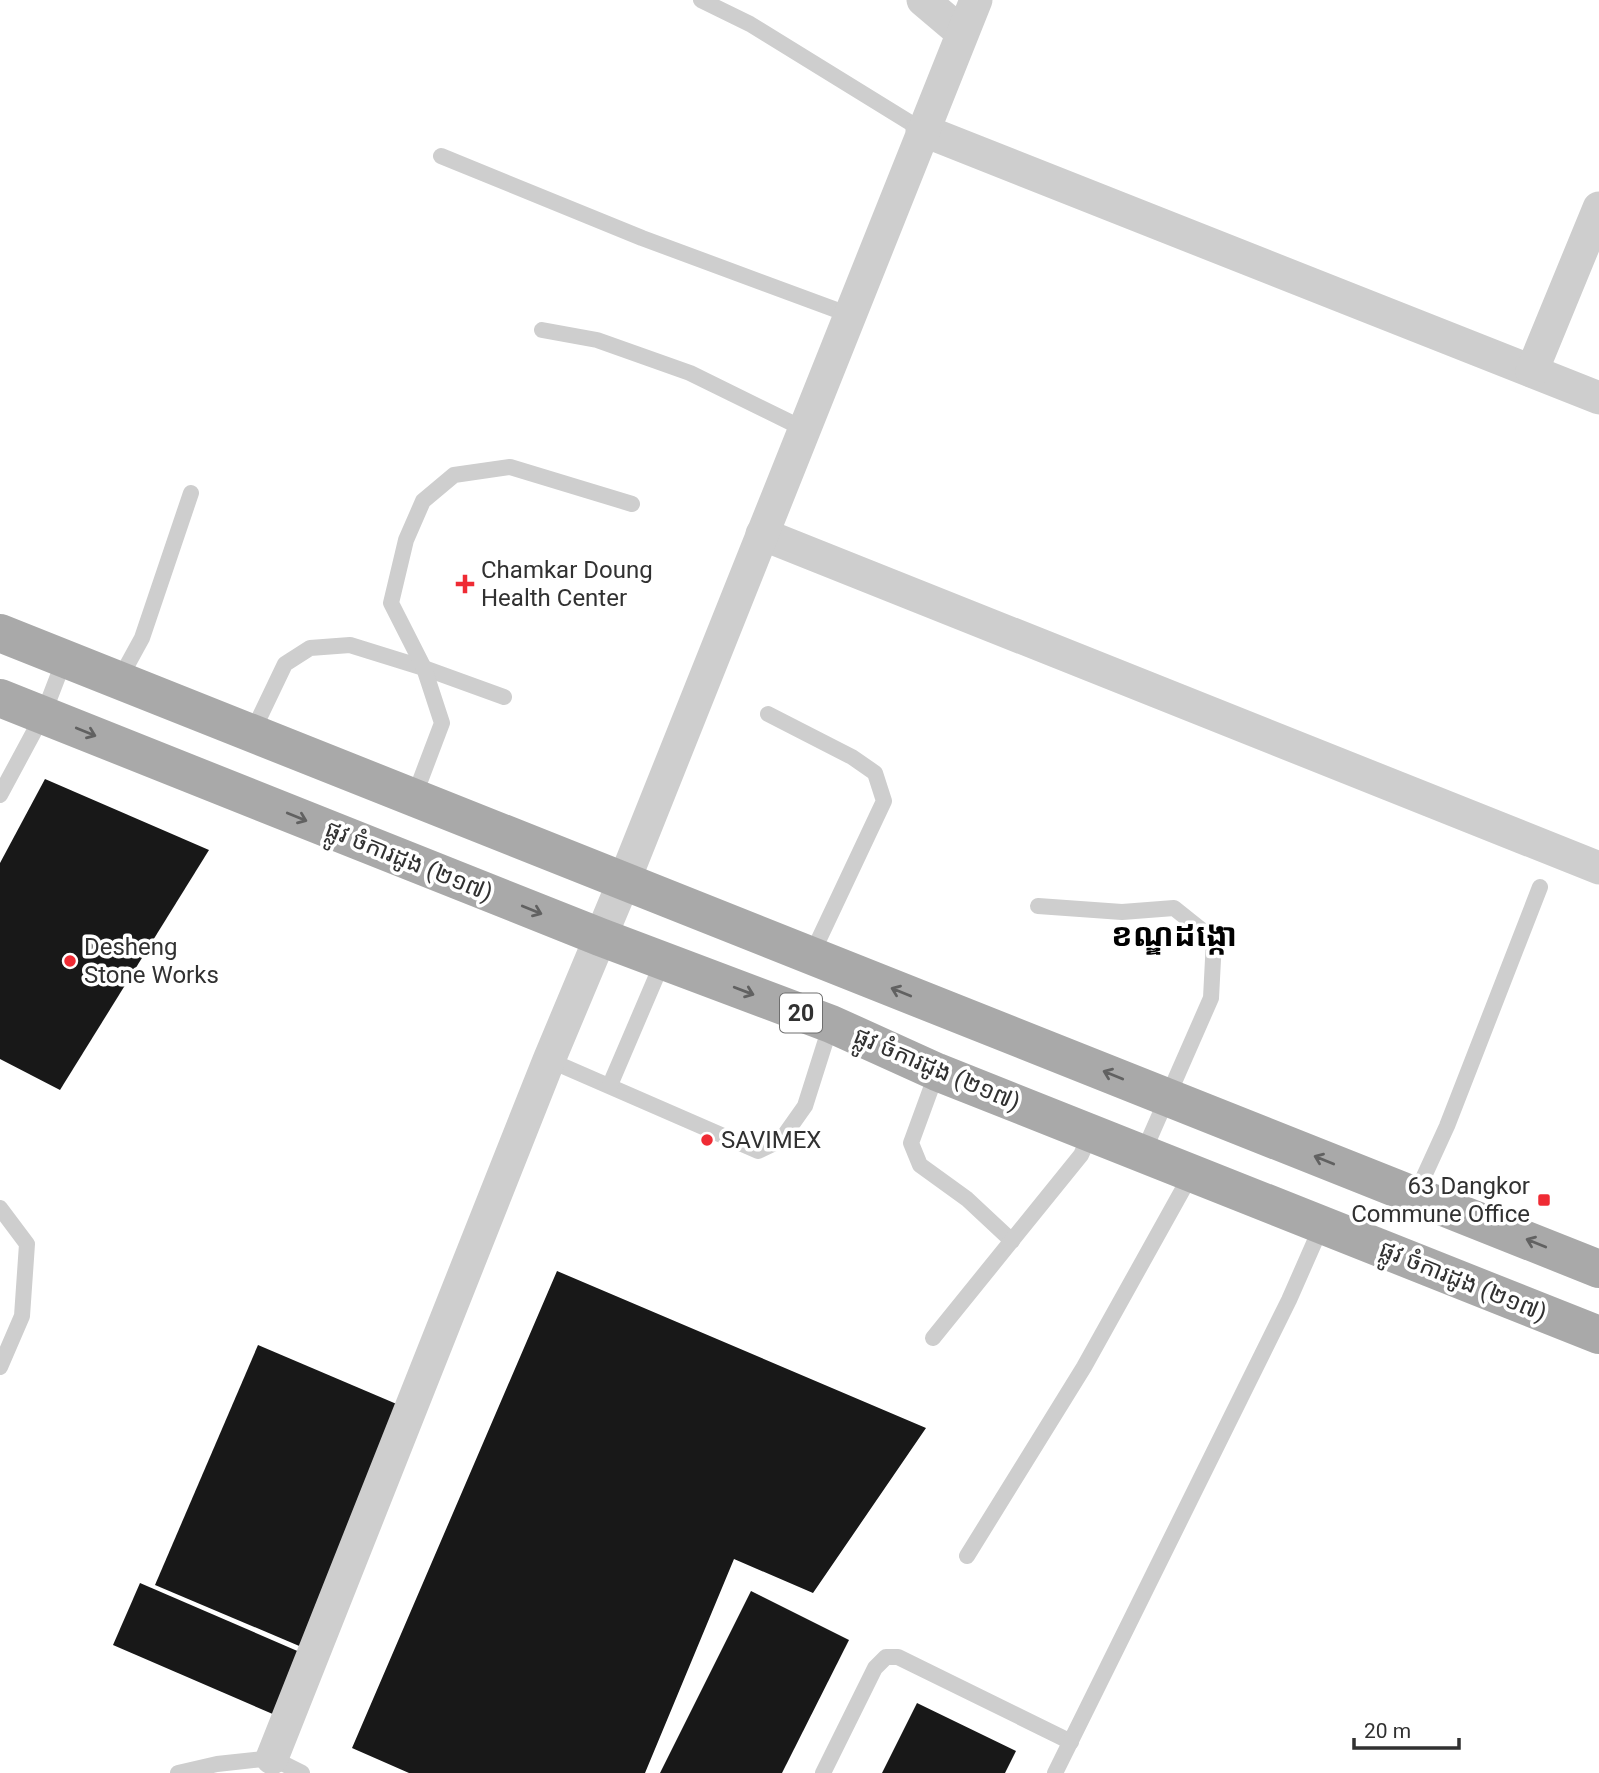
<svg xmlns="http://www.w3.org/2000/svg" width="1599" height="1773" font-family="Roboto,'Noto Sans Khmer',sans-serif">
	<style>
		.building { fill: #181818 }
		.lines { fill: none; stroke-linecap: round; stroke-linejoin: round }
		.lane { stroke: #cecece; stroke-width: 16 }
		.street { stroke: #cecece; stroke-width: 33 }
		.primary { stroke: #a9a9a9; stroke-width: 38 }
		.oneway { stroke: #616161 }
		.poi-dot { fill: #ef2b34; stroke: #fff; stroke-width: 2.5 }
		.labels { text-anchor: middle; stroke-width: 7; stroke-linejoin: round; paint-order: stroke }
		.shield { fill: #fff; stroke: #6f6f6f; stroke-width: 2 }
		.shield-label { font-size: 23px; font-weight: bold; fill: #313131 }
		.poi-label { font-size: 24px; fill: #313131; stroke: #fff; text-anchor: start }
		.street-label { font-size: 24px; fill: #313131; stroke: #fff }
		.district-label { font-size: 32px; font-weight: bold; fill: #000; stroke: #fff }
	</style>
	<rect width="100%" height="100%" fill="#fff"/>
	<g class="building">
		<path d="M45 779 209 850 60 1090 0 1059V863Z"/>
		<path d="M557 1271 926 1428 813 1593 734 1559 645 1773H409L352 1748Z"/>
		<path d="M258 1345 406 1408 304 1648 155 1585Z"/>
		<path d="M140 1583 302 1653 275 1715 113 1645Z"/>
		<path d="M751 1591 849 1640 782 1773H660Z"/>
		<path d="M917 1703 1016 1751 1005 1773H882Z"/>
	</g>
	<g class="lines">
		<g class="lane">
			<path d="M701 0 750 24 922 130"/>
			<path d="M441 156 642 238 850 315"/>
			<path d="M542 330 597 340 690 373 804 429"/>
			<path d="M119 680 142 638 191 493"/>
			<path d="M768 714 852 757 875 773 884 801 811 956"/>
			<path d="M252 733 285 664 310 648 350 645 424 668 504 697"/>
			<path d="M0 795 43 715 65 658"/>
			<path d="M414 797 442 723 424 668 391 603 406 540 423 501 454 475 510 467 632 504"/>
			<path d="M1038 906 1122 912 1174 908 1214 940 1211 998 1143 1153"/>
			<path d="M549 1060 758 1151 781 1140 805 1106 831 1024"/>
			<path d="M937 1072 911 1143 920 1165 967 1199 1012 1241"/>
			<path d="M610 1085 663 961"/>
			<path d="M1415 1196 1447 1126 1540 887"/>
			<path d="M0 1208 27 1244 22 1316 0 1367"/>
			<path d="M933 1338 1081 1155 1091 1133"/>
			<path d="M967 1556 1084 1367 1192 1173"/>
			<path d="M178 1773 217 1764 272 1758 302 1773"/>
			<path d="M823 1773 875 1668 886 1657H898L1071 1742"/>
			<path d="M1055 1773 1289 1300 1322 1225"/>
		</g>
		<g class="street">
			<path d="M923 0 962 33"/>
			<path d="M922 130 1599 398"/>
			<path d="M1532 371 1599 208"/>
			<path d="M762 534 1599 868"/>
			<path d="M272 1758 549 1060 624 881 976 0"/>
		</g>
		<g class="primary">
			<path d="M0 633 1599 1269"/>
			<path d="M0 698 600 937 831 1024 937 1072 1599 1335"/>
		</g>
	</g>
	<defs><path id="oneway-shaft" d="M-6 0H5M1.5-3L5.5 0L1.5 3" fill="none" stroke-width="1.6" stroke-linecap="round" stroke-linejoin="round" transform="scale(1.75)"/></defs>
	<g class="oneway">
		<use href="#oneway-shaft" transform="translate(86 732) rotate(22)"/>
		<use href="#oneway-shaft" transform="translate(297 817) rotate(22)"/>
		<use href="#oneway-shaft" transform="translate(532 910) rotate(22)"/>
		<use href="#oneway-shaft" transform="translate(744 991) rotate(21)"/>
		<use href="#oneway-shaft" transform="translate(901 992) rotate(-158)"/>
		<use href="#oneway-shaft" transform="translate(1113 1075) rotate(-158)"/>
		<use href="#oneway-shaft" transform="translate(1324 1160) rotate(-158)"/>
		<use href="#oneway-shaft" transform="translate(1536 1243) rotate(-158)"/>
	</g>
	<g class="poi-dot">
		<path d="M461.5 573.5h7v7h7v7h-7v7h-7v-7h-7v-7h7z"/>
		<circle cx="70" cy="961" r="7"/>
		<circle cx="707" cy="1140" r="7"/>
		<rect x="1537" y="1193" width="14" height="14" rx="3.5"/>
	</g>
	<g class="labels">
		<rect class="shield" x="780" y="993.5" width="42" height="39" rx="5"/>
		<g class="shield-label">
			<text x="801" y="1021">20</text>
		</g>
		<g class="poi-label">
			<text x="481" y="578">Chamkar Doung<tspan x="481" dy="28">Health Center</tspan></text>
			<text x="84" y="955">Desheng<tspan x="84" dy="28">Stone Works</tspan></text>
			<text x="721" y="1148">SAVIMEX</text>
			<text x="1530" y="1194" text-anchor="end">63 Dangkor<tspan x="1530" dy="28">Commune Office</tspan></text>
		</g>
		<g class="street-label">
			<text transform="translate(409 861) rotate(22)" y="8">ផ្លូវ ចំការដូង (២១៧)</text>
			<text transform="translate(937 1069) rotate(23)" y="8">ផ្លូវ ចំការដូង (២១៧)</text>
			<text transform="translate(1463 1281) rotate(22)" y="8">ផ្លូវ ចំការដូង (២១៧)</text>
		</g>
		<g class="district-label">
			<text x="1174" y="946">ខណ្ឌដង្កោ</text>
		</g>
	</g>
	<path d="M1354 1738v10h105v-10" fill="none" stroke="#313131" stroke-width="3.5"/>
	<text x="1364" y="1738" font-size="21" fill="#313131" stroke="#ffffff" stroke-width="5" paint-order="stroke">20 m</text>
</svg>
